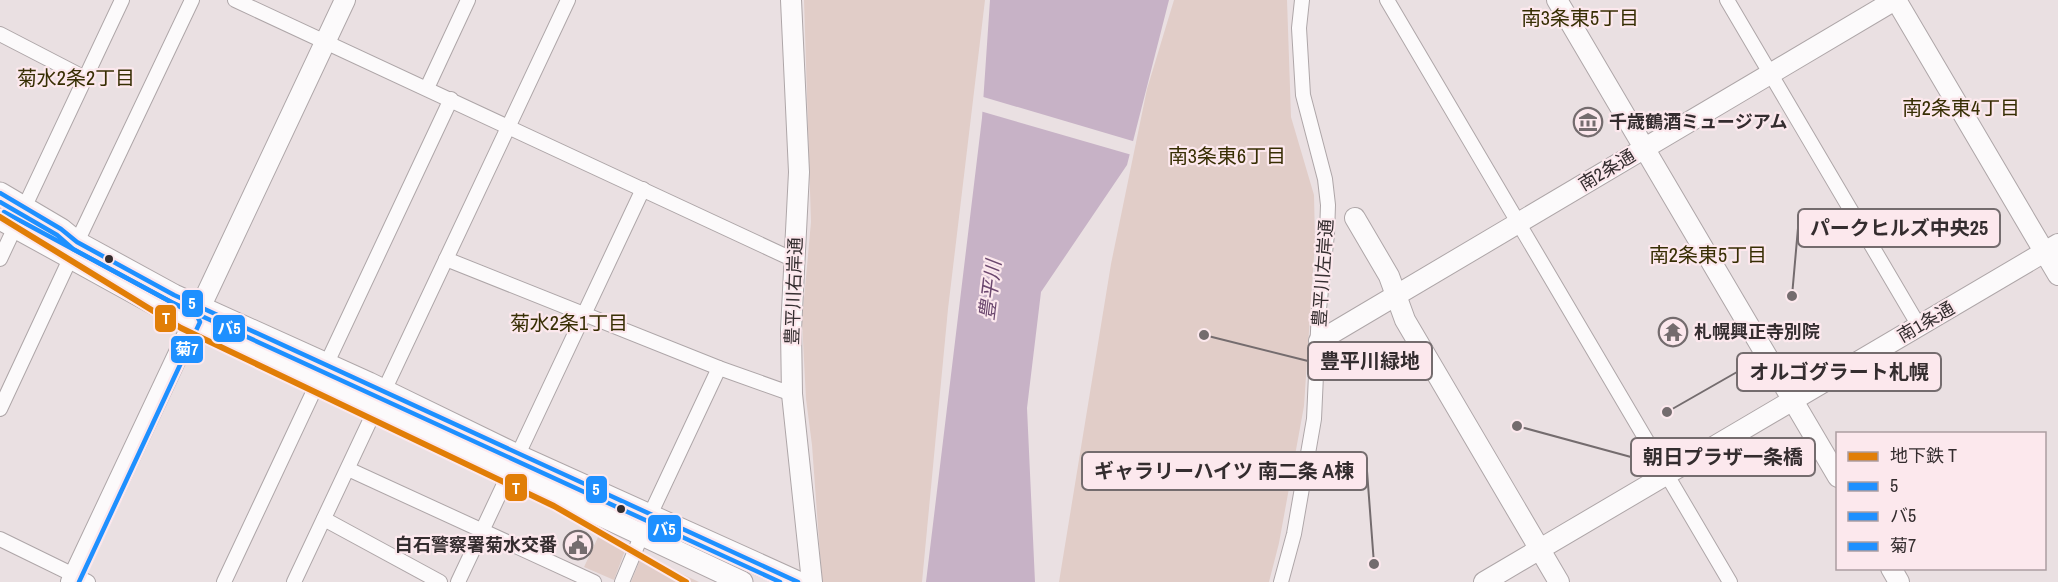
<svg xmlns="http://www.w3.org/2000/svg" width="2058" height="582" font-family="'Archivo Narrow','Noto Sans JP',sans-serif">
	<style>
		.green { fill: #e1cdc8 }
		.water { fill: #c7b2c6 }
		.pier { fill: #eae0e2 }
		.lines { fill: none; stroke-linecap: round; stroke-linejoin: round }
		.street-casing { stroke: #aea6a8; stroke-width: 16 }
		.secondary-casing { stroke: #aea6a8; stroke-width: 22 }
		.primary-casing { stroke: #aea6a8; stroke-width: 23 }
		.street { stroke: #fcfafb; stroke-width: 14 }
		.secondary { stroke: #fcfafb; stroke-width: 20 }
		.primary { stroke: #fcfafb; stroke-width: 21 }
		.bus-1-casing { stroke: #fce8ed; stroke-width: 9 }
		.bus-2-casing { stroke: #fce8ed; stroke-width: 9 }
		.bus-3-casing { stroke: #fce8ed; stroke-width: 9 }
		.bus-1 { stroke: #1e90ff; stroke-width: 4.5 }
		.bus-2 { stroke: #1e90ff; stroke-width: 4.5 }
		.bus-3 { stroke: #1e90ff; stroke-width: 4.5 }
		.metro-1-casing { stroke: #fce8ed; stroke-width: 10 }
		.metro-1 { stroke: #e17e07; stroke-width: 6 }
		.bus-dot { fill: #342d2f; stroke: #fce8ed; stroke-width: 2 }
		.labels { text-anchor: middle; stroke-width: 4.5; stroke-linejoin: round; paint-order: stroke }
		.poi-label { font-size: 18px; font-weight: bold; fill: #342d2f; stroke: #fce8ed; text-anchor: start }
		.street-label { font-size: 18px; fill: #342d2f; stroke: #fce8ed }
		.neighbourhood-label { font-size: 20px; fill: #372e03; stroke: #fce8ed }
		.water-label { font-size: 20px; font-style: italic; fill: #6b476e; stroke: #fce8ed }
		.leader { fill: none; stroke: #746c6e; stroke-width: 2 }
		.callout-dot { fill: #746c6e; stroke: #fce8ed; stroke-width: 2 }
		.callout { fill: #fce8ed; stroke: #746c6e; stroke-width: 2 }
		.callout-label { font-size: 20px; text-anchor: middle; font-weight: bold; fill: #342d2f }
		.line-badge { stroke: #fce8ed; stroke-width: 2 }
		.badge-label { font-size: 16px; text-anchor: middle; font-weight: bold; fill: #fff }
	</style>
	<rect width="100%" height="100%" fill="#eae0e2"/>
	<g class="green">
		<path d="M804 0H985L948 309 922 582H822L812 445 806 399 802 321 811 222Z"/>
		<path d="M1174 0H1287L1291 117 1314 195 1315 241 1304 406 1279 543 1269 582H1059L1111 264 1147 89Z"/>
		<path d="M599 535 626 548 614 580 584 567Z"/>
		<path d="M642 555 699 582H631Z"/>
	</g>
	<path class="water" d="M990 0H1169L1127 165 1041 292 1027 408 1035 582H926L982 118Z"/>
	<path class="pier" d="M980 96 1136 142 1132 155 980 111Z"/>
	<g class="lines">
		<g class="street-casing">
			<g id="street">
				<path d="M235 0 794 260"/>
				<path d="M1387 0 1730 582"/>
				<path d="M1727 0 1919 326"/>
				<path d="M0 34 85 78"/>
				<path d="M427 88 468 0"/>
				<path d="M77 242 192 0"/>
				<path d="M0 259 122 0"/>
				<path d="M446 259 719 368 792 394"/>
				<path d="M0 409 70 259"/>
				<path d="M348 469 594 582"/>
				<path d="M324 519 440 582"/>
				<path d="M0 539 88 582"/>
				<path d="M224 582 451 99"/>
				<path d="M294 582 568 0"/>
				<path d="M458 582 643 189"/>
				<path d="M622 582 650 515 719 368"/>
				<path d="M1281 582 1294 534 1314 419 1319 309 1327 234 1328 205 1325 179 1303 95 1299 28 1302 0"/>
			</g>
		</g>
		<g class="secondary-casing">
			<g id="secondary">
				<path d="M791 0 799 172 791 330 792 394 812 582"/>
				<path d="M1557 0 1838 477"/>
				<path d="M1896 0 2058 275"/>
				<path d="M1355 218 1389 276 1405 320 1559 582"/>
				<path d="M1319 341 1895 0"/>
				<path d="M1891 568 1899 582"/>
				<path d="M71 582 345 0"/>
				<path d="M1484 582 2058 244"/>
			</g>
		</g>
		<g class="primary-casing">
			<g id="primary">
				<path d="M0 193 61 229 77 242 174 295 369 383 517 455 798 582"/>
				<path d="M0 219 167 311 742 582"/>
			</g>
		</g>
		<use href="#street" class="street"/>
		<use href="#secondary" class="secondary"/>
		<use href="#primary" class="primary"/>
		<g class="bus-1-casing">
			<path id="bus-1" d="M0 193 61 229 77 242 174 295 798 582"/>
		</g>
		<g class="bus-2-casing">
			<path id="bus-2" d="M0 202 57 235 73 249 171 302 780 582"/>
		</g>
		<g class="bus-3-casing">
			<path id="bus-3" d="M4 212 197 316 200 322 79 582"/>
		</g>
		<use href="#bus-1" class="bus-1"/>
		<use href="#bus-2" class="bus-2"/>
		<use href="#bus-3" class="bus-3"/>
		<g class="metro-1-casing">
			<path id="metro-1" d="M0 217 181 328 554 506 686 582"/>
		</g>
		<use href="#metro-1" class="metro-1"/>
	</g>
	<defs>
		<g id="museum-ring" transform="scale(1.5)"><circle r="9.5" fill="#fce8ed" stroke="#746c6e" stroke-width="1.5"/><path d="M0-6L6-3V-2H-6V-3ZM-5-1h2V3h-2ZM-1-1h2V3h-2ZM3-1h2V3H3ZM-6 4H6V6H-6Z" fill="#746c6e"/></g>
		<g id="temple-ring" transform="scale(1.5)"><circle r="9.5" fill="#fce8ed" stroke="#746c6e" stroke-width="1.5"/><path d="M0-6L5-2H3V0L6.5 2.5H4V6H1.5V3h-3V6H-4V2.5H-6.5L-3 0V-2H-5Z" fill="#746c6e"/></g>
		<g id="civic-ring" transform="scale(1.5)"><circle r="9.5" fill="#fce8ed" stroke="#746c6e" stroke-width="1.5"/><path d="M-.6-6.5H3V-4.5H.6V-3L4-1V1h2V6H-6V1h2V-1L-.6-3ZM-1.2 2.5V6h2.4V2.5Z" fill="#746c6e"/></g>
	</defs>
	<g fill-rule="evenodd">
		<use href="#museum-ring" x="1588" y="122"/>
		<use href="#temple-ring" x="1673" y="332"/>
		<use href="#civic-ring" x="578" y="545"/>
	</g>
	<g class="bus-dot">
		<circle cx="109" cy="259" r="5"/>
		<circle cx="621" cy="509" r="5"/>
	</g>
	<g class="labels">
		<g class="poi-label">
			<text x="1609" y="128">千歳鶴酒ミュージアム</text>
			<text x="1694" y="338">札幌興正寺別院</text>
			<text x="557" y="551" text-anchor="end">白石警察署菊水交番</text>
		</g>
		<g class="street-label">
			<text transform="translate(1607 170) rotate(-31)" y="6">南2条通</text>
			<text transform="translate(1323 273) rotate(-86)" y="6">豊平川左岸通</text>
			<text transform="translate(794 291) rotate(-88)" y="6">豊平川右岸通</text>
			<text transform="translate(1926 322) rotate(-30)" y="6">南1条通</text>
		</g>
		<g class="neighbourhood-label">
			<text x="1580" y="25">南3条東5丁目</text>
			<text x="76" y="85">菊水2条2丁目</text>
			<text x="1961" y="115">南2条東4丁目</text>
			<text x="1227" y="163">南3条東6丁目</text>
			<text x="1708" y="262">南2条東5丁目</text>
			<text x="569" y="330">菊水2条1丁目</text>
		</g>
		<g class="water-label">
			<text transform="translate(990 290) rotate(-83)" y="7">豊平川</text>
		</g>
	</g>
	<path class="leader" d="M1792 296L1798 228M1204 335L1308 361M1667 412L1737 372M1517 426L1631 457M1374 564L1367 471"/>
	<g class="callout-dot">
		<circle cx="1792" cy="296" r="6"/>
		<circle cx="1204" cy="335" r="6"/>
		<circle cx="1667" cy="412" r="6"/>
		<circle cx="1517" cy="426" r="6"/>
		<circle cx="1374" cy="564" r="6"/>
	</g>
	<g class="callout">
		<rect x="1798" y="209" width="202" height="38" rx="6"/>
		<rect x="1308" y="342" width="124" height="38" rx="6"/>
		<rect x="1737" y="353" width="204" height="38" rx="6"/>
		<rect x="1631" y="438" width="184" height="38" rx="6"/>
		<rect x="1082" y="452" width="285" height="38" rx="6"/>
	</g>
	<g class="callout-label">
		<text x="1899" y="235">パークヒルズ中央25</text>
		<text x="1370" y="368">豊平川緑地</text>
		<text x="1839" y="379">オルゴグラート札幌</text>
		<text x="1723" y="464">朝日プラザ一条橋</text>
		<text x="1224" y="478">ギャラリーハイツ 南二条 A棟</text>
	</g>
	<g class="line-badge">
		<rect x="181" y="289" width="23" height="29" rx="6" fill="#1e90ff"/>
		<rect x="154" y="304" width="23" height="29" rx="6" fill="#e17e07"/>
		<rect x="212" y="314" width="34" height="29" rx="6" fill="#1e90ff"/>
		<rect x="170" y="335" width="34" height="29" rx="6" fill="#1e90ff"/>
		<rect x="504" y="473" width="24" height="29" rx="6" fill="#e17e07"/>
		<rect x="585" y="475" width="23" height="29" rx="6" fill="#1e90ff"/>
		<rect x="647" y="514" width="35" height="29" rx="6" fill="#1e90ff"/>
	</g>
	<g class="badge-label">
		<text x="192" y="309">5</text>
		<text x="166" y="324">T</text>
		<text x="229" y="334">バ5</text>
		<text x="187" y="355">菊7</text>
		<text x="516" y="494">T</text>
		<text x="596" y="495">5</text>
		<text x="664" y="535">バ5</text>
	</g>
	<rect x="1836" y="432" width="210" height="138" fill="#fce8ed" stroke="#ac9da1" stroke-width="1.5"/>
	<rect x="1848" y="452" width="30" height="9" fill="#e17e07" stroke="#ac9da1" stroke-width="1.5"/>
	<text x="1890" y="462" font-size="18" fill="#342d2f">地下鉄 T</text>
	<rect x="1848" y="482" width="30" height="9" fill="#1e90ff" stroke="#ac9da1" stroke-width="1.5"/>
	<text x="1890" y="492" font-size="18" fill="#342d2f">5</text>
	<rect x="1848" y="512" width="30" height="9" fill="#1e90ff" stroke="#ac9da1" stroke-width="1.5"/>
	<text x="1890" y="522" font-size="18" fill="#342d2f">バ5</text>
	<rect x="1848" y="542" width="30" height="9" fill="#1e90ff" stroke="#ac9da1" stroke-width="1.5"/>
	<text x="1890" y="552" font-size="18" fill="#342d2f">菊7</text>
</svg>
